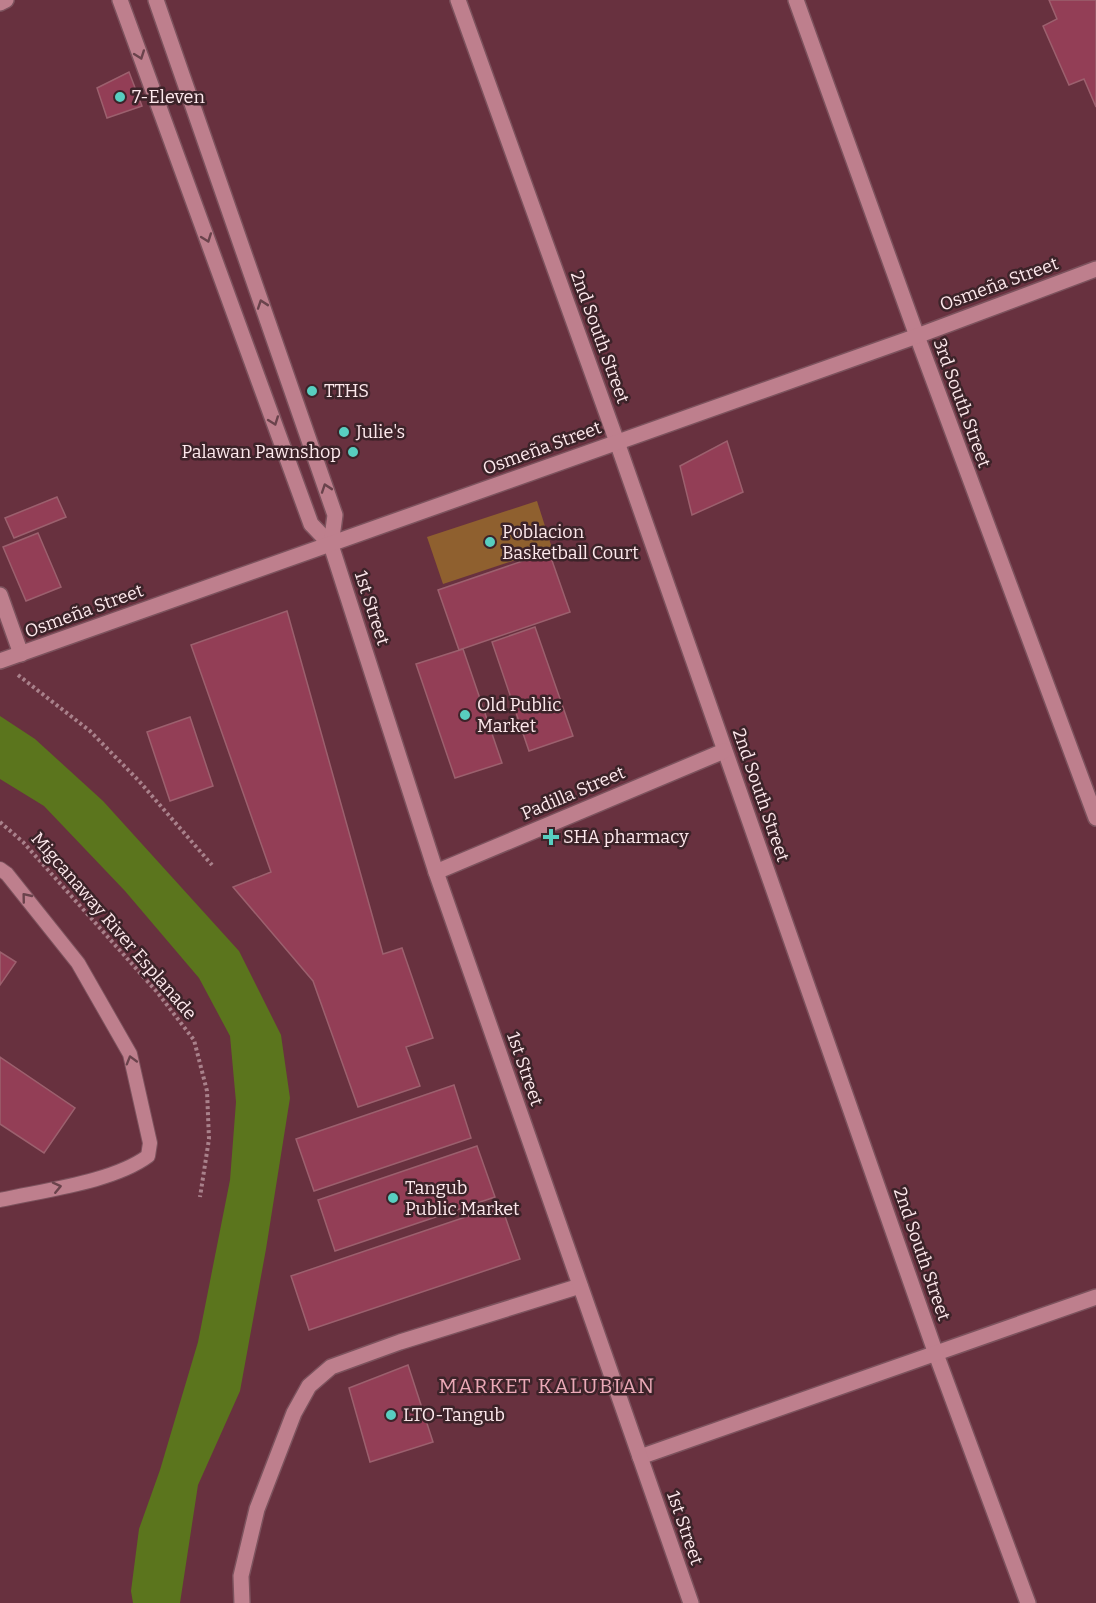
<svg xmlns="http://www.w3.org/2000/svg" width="1096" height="1603" font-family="Bitter,serif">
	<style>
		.green { fill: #8f602f }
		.water { fill: #5b751d }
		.building { fill: #933e56; stroke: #9c606e; stroke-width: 1.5 }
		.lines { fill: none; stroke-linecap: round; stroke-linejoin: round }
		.service-casing { stroke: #7c525d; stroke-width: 16 }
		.minor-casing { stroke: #7c525d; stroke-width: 18 }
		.secondary-casing { stroke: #7c525d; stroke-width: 18 }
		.path { stroke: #a9818b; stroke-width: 4; stroke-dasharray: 3 3; stroke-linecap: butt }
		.service { stroke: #be7f8d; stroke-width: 14 }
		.minor { stroke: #be7f8d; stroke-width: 15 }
		.secondary { stroke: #be7f8d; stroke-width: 15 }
		.oneway { stroke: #6a434c }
		.poi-dot { fill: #58cec0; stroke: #3c2329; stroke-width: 2 }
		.labels { text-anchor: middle; stroke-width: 5; stroke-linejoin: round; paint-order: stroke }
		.poi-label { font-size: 18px; fill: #fde8ec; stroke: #3c2329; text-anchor: start }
		.street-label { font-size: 18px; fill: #fde8ec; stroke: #3c2329 }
		.quarter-label { font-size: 21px; letter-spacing: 1.5px; fill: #eba9b7; stroke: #3c2329 }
	</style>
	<rect width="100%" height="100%" fill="#68313f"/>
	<path class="green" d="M537 501 552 548 443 584 427 537Z"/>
	<path class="water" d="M0 716 35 739 103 801 239 951 281 1035 290 1098 266 1249 240 1391 198 1485 180 1603H133L131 1591 139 1529 160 1470 198 1342 230 1180 236 1102 230 1036 199 978 125 891 44 806 0 779Z"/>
	<g class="building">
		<path d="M1049 0H1096V107L1084 79 1069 85 1043 26 1057 19Z"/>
		<path d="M129 72 142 106 107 118 97 88Z"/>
		<path d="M727 441 743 492 692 515 680 466Z"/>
		<path d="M57 497 66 517 14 538 5 518Z"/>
		<path d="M38 533 61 587 26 601 3 547Z"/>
		<path d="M549 552 570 612 459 650 438 590Z"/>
		<path d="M287 611 383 954 402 948 433 1038 406 1047 420 1086 358 1107 313 981 233 887 271 872 191 645Z"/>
		<path d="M535 627 573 736 529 751 492 642Z"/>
		<path d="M463 649 502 763 455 778 416 664Z"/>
		<path d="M190 717 213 786 170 801 147 732Z"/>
		<path d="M0 952 16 962 0 985Z"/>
		<path d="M0 1057 75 1108 44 1153 0 1124Z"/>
		<path d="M454 1085 471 1138 314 1191 296 1139Z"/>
		<path d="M477 1146 495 1197 335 1251 318 1200Z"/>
		<path d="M501 1205 520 1259 309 1330 291 1276Z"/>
		<path d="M408 1365 433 1442 370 1462 349 1388Z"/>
	</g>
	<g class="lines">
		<g class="service-casing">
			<path id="service" d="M0 869 7 874 78 963 130 1054 150 1143 148 1156C113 1182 44 1190 0 1200"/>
		</g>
		<g class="minor-casing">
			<g id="minor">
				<path d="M458 0 617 442 936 1354 1028 1603"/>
				<path d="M796 0 917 336 1096 818"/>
				<path d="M0 595 21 654"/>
				<path d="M436 872 724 751"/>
				<path d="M640 1457 1096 1297"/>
				<path d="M242 1603 241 1576 257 1509 294 1413 309 1386 331 1367 400 1342 580 1286"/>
			</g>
		</g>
		<g class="secondary-casing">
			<g id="secondary">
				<path d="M120 0 311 524 331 545"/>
				<path d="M156 0 335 515 331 545 436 872 691 1603"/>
				<path d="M0 3 6 0"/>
				<path d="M0 661 917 336 1096 269"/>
			</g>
		</g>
		<g class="path">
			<path d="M18 675 90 731 139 781 212 865"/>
			<path d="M0 822 23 842 157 992 194 1040 207 1091 209 1139 200 1197"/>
		</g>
		<use href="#service" class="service"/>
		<use href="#minor" class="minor"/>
		<use href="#secondary" class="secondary"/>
	</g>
	<defs><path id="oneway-chevron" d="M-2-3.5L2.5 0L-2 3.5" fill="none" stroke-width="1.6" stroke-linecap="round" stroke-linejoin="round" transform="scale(1.5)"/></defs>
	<g class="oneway">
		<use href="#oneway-chevron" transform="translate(140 55) rotate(70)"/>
		<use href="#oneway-chevron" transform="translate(207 238) rotate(70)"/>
		<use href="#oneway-chevron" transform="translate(262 304) rotate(-109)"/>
		<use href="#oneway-chevron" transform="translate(274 421) rotate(70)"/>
		<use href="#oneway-chevron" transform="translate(326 488) rotate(-109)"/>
		<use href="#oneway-chevron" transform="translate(26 897) rotate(-129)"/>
		<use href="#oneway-chevron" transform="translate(131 1060) rotate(-106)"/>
		<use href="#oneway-chevron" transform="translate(57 1187) rotate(-13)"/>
	</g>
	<g class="poi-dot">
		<circle cx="120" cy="97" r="6"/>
		<circle cx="312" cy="391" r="6"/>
		<circle cx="344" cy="432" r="6"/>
		<circle cx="353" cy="452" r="6"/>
		<circle cx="490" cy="542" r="6"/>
		<circle cx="465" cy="715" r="6"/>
		<path d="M548 828h6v6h6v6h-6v6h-6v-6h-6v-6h6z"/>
		<circle cx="393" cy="1198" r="6"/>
		<circle cx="391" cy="1415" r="6"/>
	</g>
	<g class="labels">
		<g class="poi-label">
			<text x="132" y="103">7-Eleven</text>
			<text x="324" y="397">TTHS</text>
			<text x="356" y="438">Julie's</text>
			<text x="341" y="458" text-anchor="end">Palawan Pawnshop</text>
			<text x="502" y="538">Poblacion<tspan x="502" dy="21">Basketball Court</tspan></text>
			<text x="477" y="711">Old Public<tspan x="477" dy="21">Market</tspan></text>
			<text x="563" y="843">SHA pharmacy</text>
			<text x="405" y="1194">Tangub<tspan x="405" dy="21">Public Market</tspan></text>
			<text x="403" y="1421">LTO-Tangub</text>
		</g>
		<g class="street-label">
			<text transform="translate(999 284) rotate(-20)" y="6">Osmeña Street</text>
			<text transform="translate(600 337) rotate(70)" y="6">2nd South Street</text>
			<text transform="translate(962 403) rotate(70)" y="6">3rd South Street</text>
			<text transform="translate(542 448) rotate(-20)" y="6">Osmeña Street</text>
			<text transform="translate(372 608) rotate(72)" y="6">1st Street</text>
			<text transform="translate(84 611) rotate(-20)" y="6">Osmeña Street</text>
			<text transform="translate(573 793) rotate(-23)" y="6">Padilla Street</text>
			<text transform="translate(761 795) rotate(71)" y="6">2nd South Street</text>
			<text transform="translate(114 926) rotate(49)" y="6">Migcanaway River Esplanade</text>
			<text transform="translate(525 1069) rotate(71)" y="6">1st Street</text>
			<text transform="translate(922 1254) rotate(71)" y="6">2nd South Street</text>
			<text transform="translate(685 1528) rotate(71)" y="6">1st Street</text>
		</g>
		<g class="quarter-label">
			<text x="547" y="1393">MARKET KALUBIAN</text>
		</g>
	</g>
</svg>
